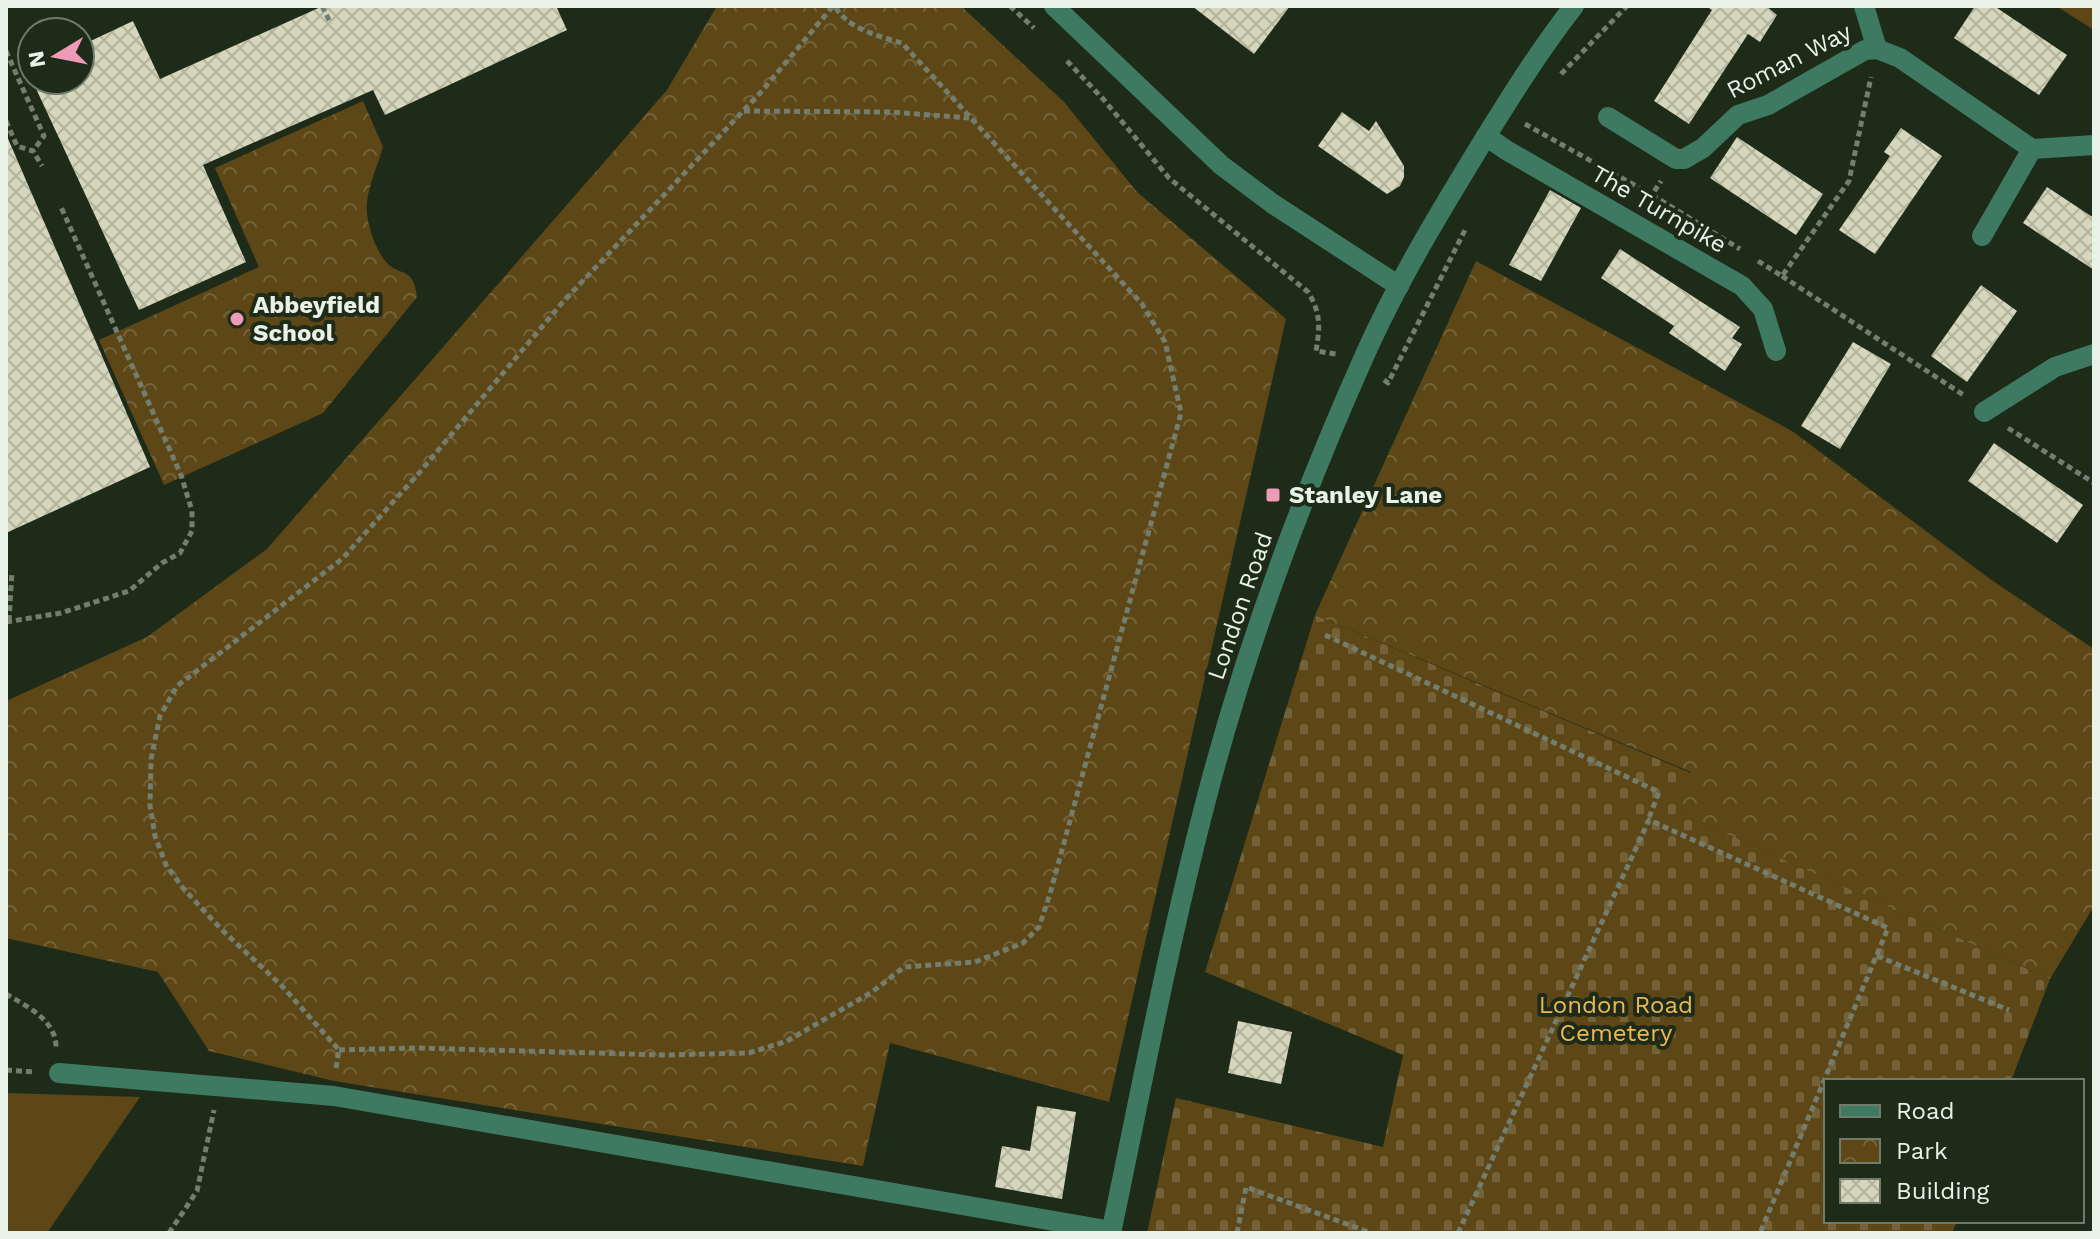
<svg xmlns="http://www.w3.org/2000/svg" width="2100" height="1239" font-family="'Work Sans',sans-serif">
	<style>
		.grass { fill: #5e4716 }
		.cemetery { fill: url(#cemetery-stones) }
		.park { fill: url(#park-crowns) }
		.building { fill: url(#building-cross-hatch) }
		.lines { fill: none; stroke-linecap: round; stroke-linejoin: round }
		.path { stroke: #737e6f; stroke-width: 5; stroke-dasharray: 6 4; stroke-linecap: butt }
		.minor { stroke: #3e7a62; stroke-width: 20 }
		.poi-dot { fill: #ef9ab7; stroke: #1e2b19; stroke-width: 3 }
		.labels { text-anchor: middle; stroke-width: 8; stroke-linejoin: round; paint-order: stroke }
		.street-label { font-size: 24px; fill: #e9f2e6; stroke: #1e2b19 }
		.poi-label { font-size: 24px; font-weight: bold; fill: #e9f2e6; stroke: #1e2b19; text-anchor: start }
		.park-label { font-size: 24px; fill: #ecb952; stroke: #1e2b19 }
	</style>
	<defs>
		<pattern id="cemetery-stones" width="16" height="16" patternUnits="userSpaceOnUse" patternTransform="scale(2)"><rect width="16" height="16" fill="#5e4716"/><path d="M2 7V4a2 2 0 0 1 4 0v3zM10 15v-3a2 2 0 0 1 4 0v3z" fill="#756238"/></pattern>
		<pattern id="park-crowns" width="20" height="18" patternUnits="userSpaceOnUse" patternTransform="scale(2)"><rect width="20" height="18" fill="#5e4716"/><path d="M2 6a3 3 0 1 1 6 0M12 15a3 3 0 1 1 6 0" fill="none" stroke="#756238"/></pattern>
		<pattern id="building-cross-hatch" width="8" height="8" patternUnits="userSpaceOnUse" patternTransform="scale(2)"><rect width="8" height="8" fill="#d5d6bb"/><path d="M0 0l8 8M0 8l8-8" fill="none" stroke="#b1b39e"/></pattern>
	</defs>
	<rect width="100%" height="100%" fill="#1e2b19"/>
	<g class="grass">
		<path d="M2056 6H2094V30Z"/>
		<path d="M6 1093 140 1097 47 1233H6Z"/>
	</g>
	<path class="cemetery" d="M1315 615 1691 773 1676 811 2050 979 2011 1081H1826V1221H1957L1952 1233H1147L1176 1098 1383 1147 1403 1055 1205 972Z"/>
	<g class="park">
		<path d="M717 6H961L1064 102 1137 192 1286 319 1109 1102 890 1043 863 1166 334 1081 209 1051 158 972 6 938V701L147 637 267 549 667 90Z"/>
		<path d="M363 101 383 147C378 164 369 184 367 202 365 220 374 248 386 262 401 278 413 265 417 297L323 413 164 485 99 340 259 267 215 168Z"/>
		<path d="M1476 261 1792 431 1990 579 2094 649V906L2050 979 1675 811 1691 772 1315 615Z"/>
	</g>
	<g class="building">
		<path d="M323 6H556L567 30 385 115 373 90 203 165 246 262 139 310 32 80H80V46L133 21 160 79Z"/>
		<path d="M1192 6H1290L1254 54Z"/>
		<path d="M1706 6H1766L1777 15 1760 42 1748 34 1689 124 1654 101 1712 10Z"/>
		<path d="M1975 6H1994L2067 55 2039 95 1954 38Z"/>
		<path d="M1342 112 1369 131 1376 121 1404 166V177L1400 186 1387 194 1318 146Z"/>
		<path d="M1901 128 1942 156 1875 254 1839 230 1890 156 1884 152Z"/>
		<path d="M6 134 150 467 6 533Z"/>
		<path d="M1737 137 1823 194 1796 235 1710 178Z"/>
		<path d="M2047 187 2094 218V270L2023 223Z"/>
		<path d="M1550 190 1581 208 1541 281 1509 265Z"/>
		<path d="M1620 249 1740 327 1732 338 1742 344 1725 371 1669 333 1674 326 1601 278Z"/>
		<path d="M1981 285 2017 311 1967 382 1931 356Z"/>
		<path d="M1853 342 1891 364 1840 449 1801 426Z"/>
		<path d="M1994 443 2083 505 2057 543 1968 481Z"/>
		<path d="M1238 1021 1292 1032 1281 1084 1228 1073Z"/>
		<path d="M1037 1106 1076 1112 1062 1199 995 1187 1002 1146 1030 1151Z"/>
	</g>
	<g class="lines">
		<g class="path">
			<path d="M322 6 331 24"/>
			<path d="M1010 6 1034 28"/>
			<path d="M6 51 44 136 33 151"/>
			<path d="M1067 61 1104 100 1169 178 1308 292C1321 313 1320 327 1316 351L1336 354"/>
			<path d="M1561 74 1627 6"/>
			<path d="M744 111 890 112 969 118"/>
			<path d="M6 121 17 146 33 151 42 166"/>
			<path d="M1525 124 1652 195 1661 181"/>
			<path d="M1652 195 1740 249"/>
			<path d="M1758 261 1782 276 1849 181 1871 77"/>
			<path d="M1782 276 1965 396"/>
			<path d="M1384 380 1388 383 1466 228"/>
			<path d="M2008 428 2094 483"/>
			<path d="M9 621 12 571"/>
			<path d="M6 622 61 613 129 591 162 563 180 553 192 531V511L181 475 61 207"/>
			<path d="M1325 635 1659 792 1647 823"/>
			<path d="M1877 956 2009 1010"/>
			<path d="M6 994C27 1006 57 1021 56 1048"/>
			<path d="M339 1050 417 1048 666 1055 749 1053 787 1041 872 992 904 967 975 962 1023 943 1039 927 1050 894 1181 413 1165 342 1142 304 902 43C879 36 847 29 835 6"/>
			<path d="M336 1068 339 1050 282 986 221 929 183 888 166 865 155 836 150 806 151 759 160 716 177 686 342 559 419 473 562 303 762 91 833 6"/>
			<path d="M6 1070 34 1072"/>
			<path d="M169 1233 197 1191 214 1110"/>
			<path d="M1237 1233 1246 1187 1371 1233"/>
			<path d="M1458 1233 1649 820 1888 928 1760 1233"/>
		</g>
		<g class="minor">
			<path d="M1054 6 1221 165 1273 204 1399 286"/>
			<path d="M1864 6 1877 49 1900 58 2032 149 2094 145"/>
			<path d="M1608 117 1676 159H1684L1703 148 1738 115 1768 105 1865 50 1877 49"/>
			<path d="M1486 136 1506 150 1742 286 1763 309 1776 351"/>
			<path d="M1982 236 2032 149"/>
			<path d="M1984 412 2055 367 2094 354"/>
			<path d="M59 1073 334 1096 1112 1231"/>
			<path d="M1111 1233C1141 1090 1168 946 1205 804 1244 652 1299 503 1363 359 1397 282 1441 210 1485 138 1513 93 1541 48 1574 6"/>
		</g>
	</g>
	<g class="poi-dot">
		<circle cx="237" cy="319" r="8"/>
		<rect x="1265" y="487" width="16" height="16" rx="4"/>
	</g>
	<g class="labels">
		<g class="street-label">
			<text transform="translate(1789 61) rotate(-27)" y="8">Roman Way</text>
			<text transform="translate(1659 209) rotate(30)" y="8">The Turnpike</text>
			<text transform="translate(1240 606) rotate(-71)" y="8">London Road</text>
		</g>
		<g class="poi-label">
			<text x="253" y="313">Abbeyfield<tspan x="253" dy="28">School</tspan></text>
			<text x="1289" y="503">Stanley Lane</text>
		</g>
		<g class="park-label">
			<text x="1616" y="1013">London Road<tspan x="1616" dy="28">Cemetery</tspan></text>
		</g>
	</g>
	<rect width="2100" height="1239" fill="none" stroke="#e9f2e6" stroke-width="16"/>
	<rect x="1824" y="1079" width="260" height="144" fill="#1e2b19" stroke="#6f7b6b" stroke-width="2"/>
	<rect x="1840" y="1105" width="40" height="12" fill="#3e7a62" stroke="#6f7b6b" stroke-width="2"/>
	<text x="1896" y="1119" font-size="24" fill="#e9f2e6">Road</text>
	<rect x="1840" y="1139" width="40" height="24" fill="url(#park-crowns)" stroke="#6f7b6b" stroke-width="2"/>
	<text x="1896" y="1159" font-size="24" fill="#e9f2e6">Park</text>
	<rect x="1840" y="1179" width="40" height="24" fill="url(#building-cross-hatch)" stroke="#6f7b6b" stroke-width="2"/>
	<text x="1896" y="1199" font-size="24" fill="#e9f2e6">Building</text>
	<g transform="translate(56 56) rotate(260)"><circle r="38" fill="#1e2b19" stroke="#6f7b6b" stroke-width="2"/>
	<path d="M0-6L14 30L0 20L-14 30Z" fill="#ef9ab7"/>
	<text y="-12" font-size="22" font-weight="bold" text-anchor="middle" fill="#e9f2e6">N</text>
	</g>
</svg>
